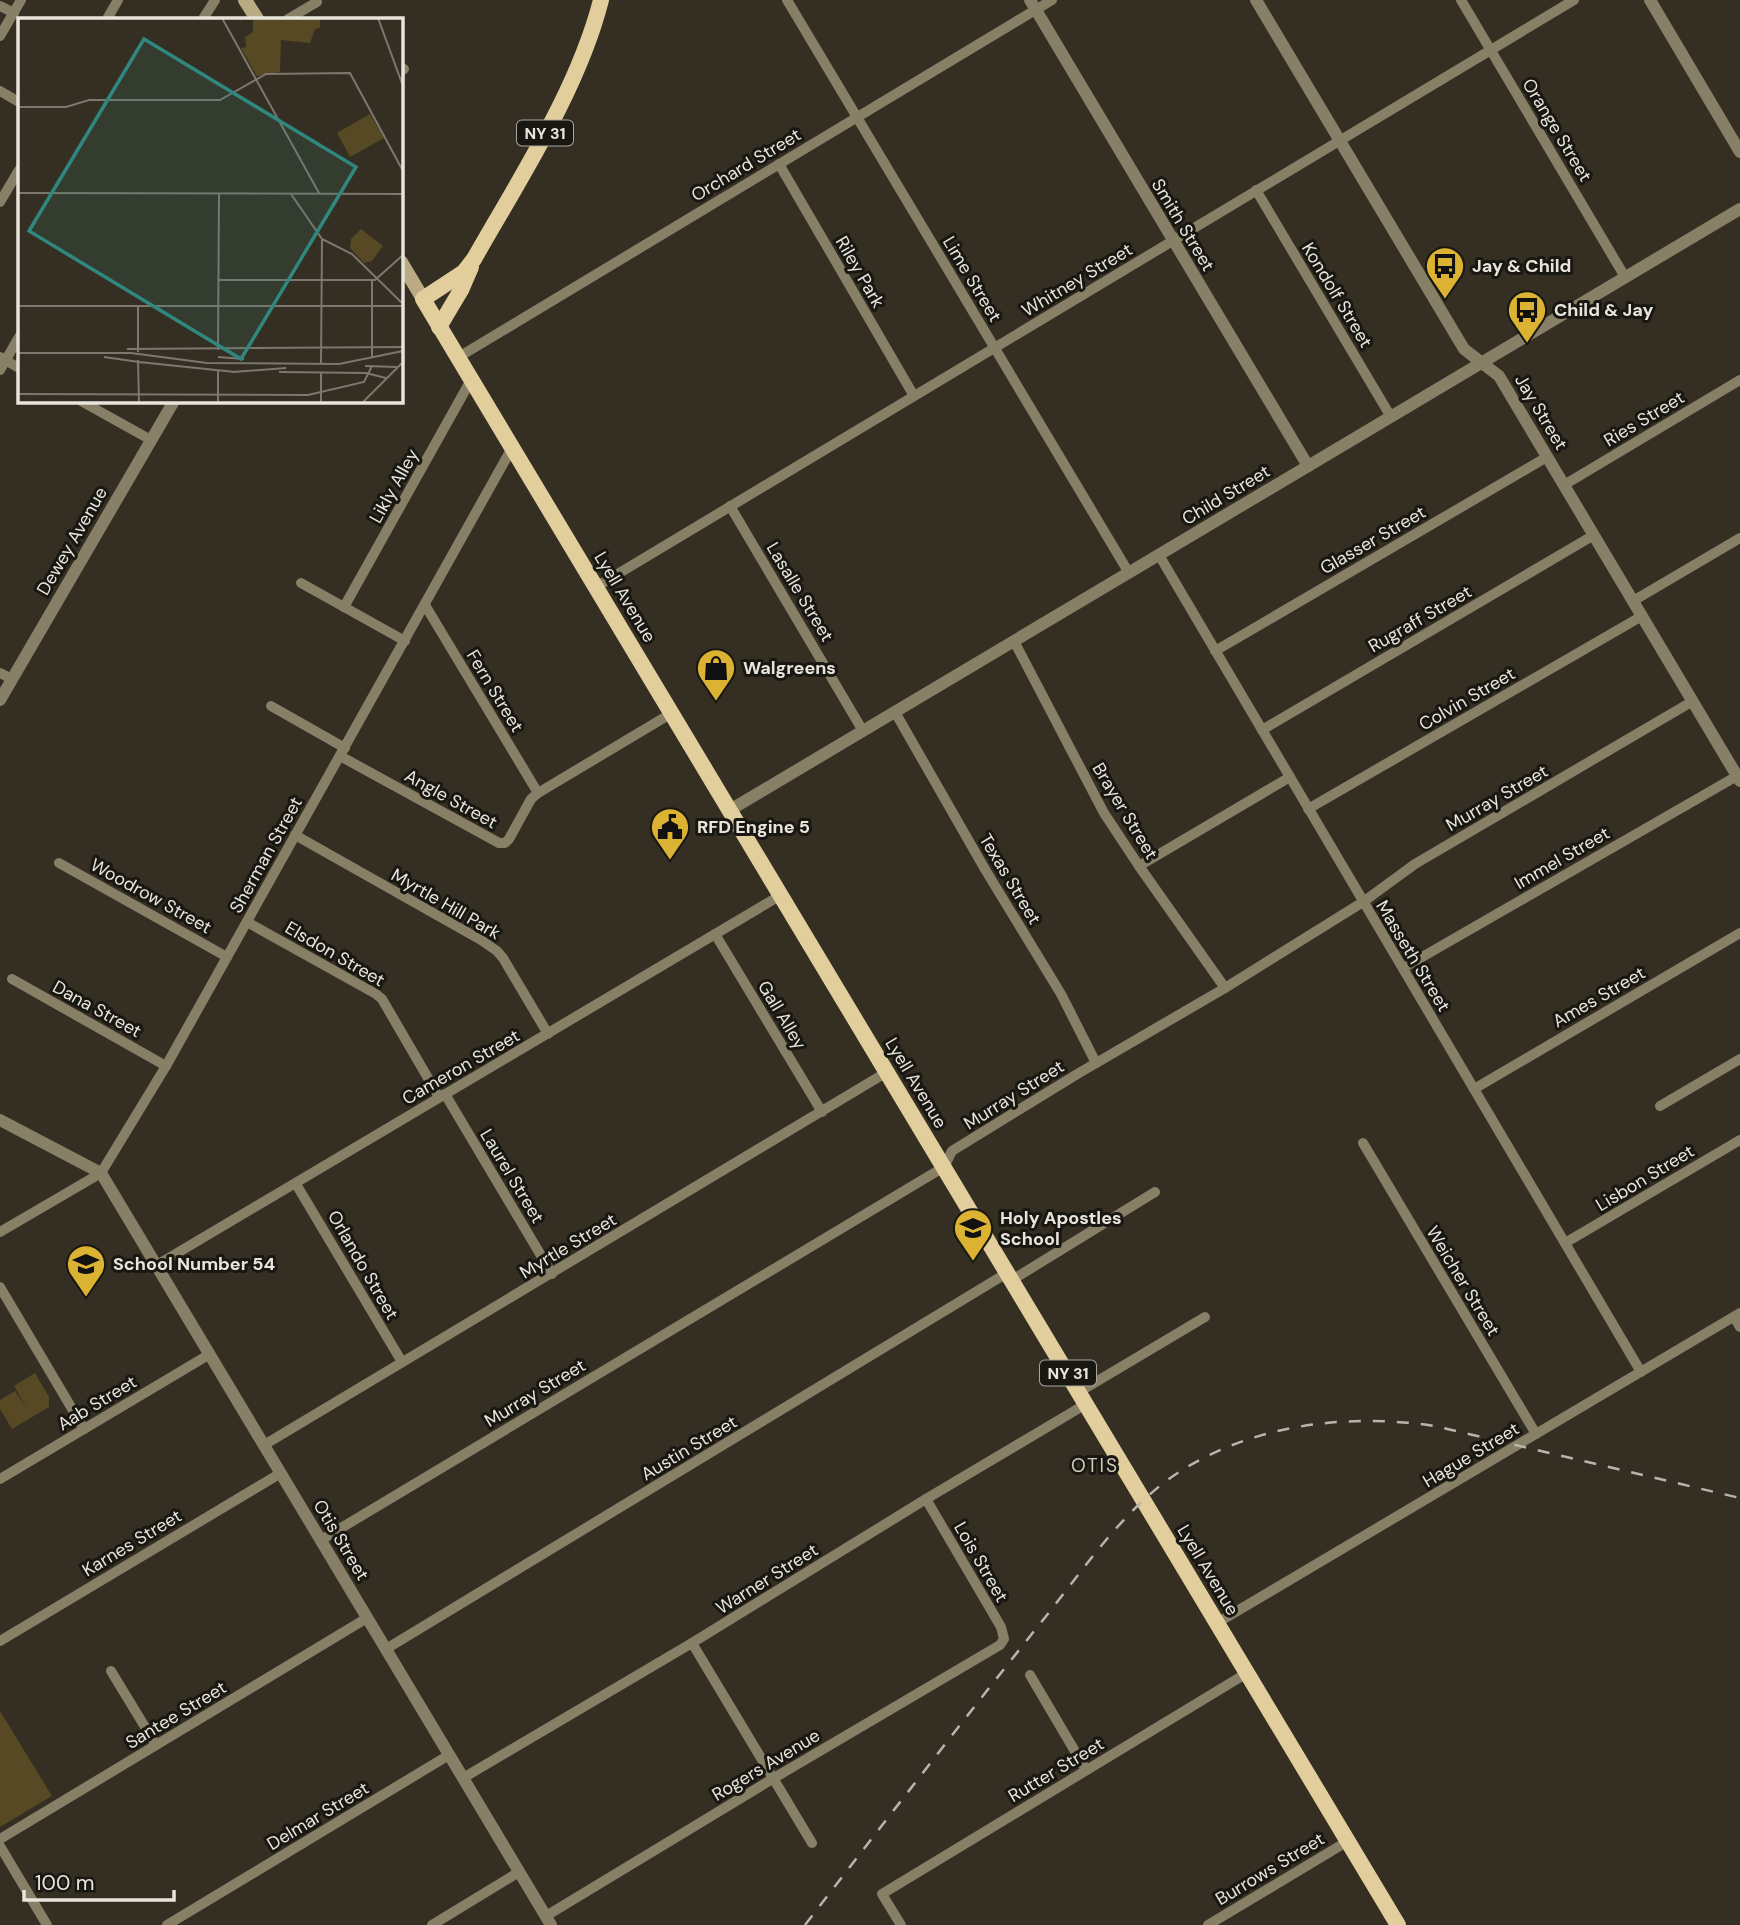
<svg xmlns="http://www.w3.org/2000/svg" width="1740" height="1925" font-family="'DM Sans',sans-serif">
	<style>
		.green { fill: #564924 }
		.lines { fill: none; stroke-linecap: round; stroke-linejoin: round }
		.minor { stroke: #887f67; stroke-width: 10 }
		.tertiary { stroke: #887f67; stroke-width: 12 }
		.secondary { stroke: #baab85; stroke-width: 14 }
		.primary { stroke: #e1ce9c; stroke-width: 16 }
		.rail { stroke: #b8b5ac; stroke-width: 2.5; stroke-dasharray: 12 12; stroke-linecap: butt }
		.labels { text-anchor: middle; stroke-width: 6; stroke-linejoin: round; paint-order: stroke }
		.shield { fill: #191711; stroke: #aaa7a0; stroke-width: 2 }
		.shield-label { font-size: 16px; font-weight: bold; fill: #e8e5dd }
		.street-label { font-size: 18px; fill: #e8e5dd; stroke: #191711 }
		.poi-label { font-size: 18px; font-weight: bold; fill: #e8e5dd; stroke: #191711; text-anchor: start }
		.neighbourhood-label { font-size: 19px; letter-spacing: 2px; fill: #d0caba; stroke: #191711 }
		.inset-road { fill: none; stroke: #7c786d; stroke-width: 2 }
		.view { fill: #30877f; fill-opacity: 0.15; stroke: #30877f; stroke-width: 3.5 }
		.inset-edge { fill: none; stroke: #e8e5dd; stroke-width: 3.5 }
	</style>
	<rect width="100%" height="100%" fill="#342f22"/>
	<g class="green">
		<path d="M35 1373 49 1397V1407L12 1429 0 1409V1400L15 1391 27 1409 14 1386Z"/>
		<path d="M0 1711 52 1796 0 1827Z"/>
	</g>
	<g class="lines">
		<g class="minor">
			<path d="M787 0 1129 573"/>
			<path d="M1461 0 1625 277"/>
			<path d="M0 6 14 13"/>
			<path d="M107 19 118 0"/>
			<path d="M203 19 215 0"/>
			<path d="M288 19 317 2"/>
			<path d="M0 36 21 0"/>
			<path d="M401 71 404 69"/>
			<path d="M0 91 19 102"/>
			<path d="M779 164 914 396"/>
			<path d="M1256 190 1391 417"/>
			<path d="M0 202 19 170"/>
			<path d="M0 357 19 368"/>
			<path d="M457 358 1052 0"/>
			<path d="M0 370 19 337"/>
			<path d="M81 401 151 440"/>
			<path d="M1564 485 1740 380"/>
			<path d="M730 506 863 731"/>
			<path d="M1159 555 1641 1372"/>
			<path d="M301 583 405 641"/>
			<path d="M596 587 1574 0"/>
			<path d="M1633 601 1740 538"/>
			<path d="M425 605 538 793"/>
			<path d="M344 607 471 380"/>
			<path d="M1014 641 1104 813 1139 866 1225 988"/>
			<path d="M1215 651 1547 457"/>
			<path d="M0 673 12 679"/>
			<path d="M271 706 345 748"/>
			<path d="M895 712 986 871 1061 994 1096 1063"/>
			<path d="M1262 730 1594 535"/>
			<path d="M340 756 499 843H505L509 839 531 799 538 793 672 713"/>
			<path d="M1308 809 1642 616"/>
			<path d="M295 835 481 940 497 951 503 958 548 1034"/>
			<path d="M59 863 227 957"/>
			<path d="M1139 866 1290 777"/>
			<path d="M247 922 376 994 382 999 439 1097"/>
			<path d="M715 934 822 1112"/>
			<path d="M1403 968 1737 776"/>
			<path d="M12 979 166 1066"/>
			<path d="M1474 1089 1740 933"/>
			<path d="M445 1094 552 1274"/>
			<path d="M1660 1106 1740 1059"/>
			<path d="M1363 1143 1536 1434"/>
			<path d="M296 1184 402 1362"/>
			<path d="M0 1232 101 1173 166 1066 512 448"/>
			<path d="M1565 1243 1740 1140"/>
			<path d="M157 1265 781 895"/>
			<path d="M1012 1280 1155 1192"/>
			<path d="M0 1287 84 1429"/>
			<path d="M1734 1317 1740 1327"/>
			<path d="M1079 1392 1205 1317"/>
			<path d="M264 1445 887 1072"/>
			<path d="M0 1479 210 1354"/>
			<path d="M321 1540 944 1167 952 1151 1079 1073 1225 988 1363 902 1415 864 1693 701"/>
			<path d="M1217 1623 1740 1313"/>
			<path d="M0 1641 281 1473"/>
			<path d="M692 1643 812 1843"/>
			<path d="M386 1649 1007 1273"/>
			<path d="M111 1671 156 1745"/>
			<path d="M1030 1675 1086 1770"/>
			<path d="M463 1778 692 1643 926 1499 1086 1404"/>
			<path d="M0 1839 367 1618"/>
			<path d="M0 1846 47 1925"/>
			<path d="M546 1916 774 1778 1000 1645 1004 1639 1001 1627 926 1499"/>
			<path d="M167 1925 449 1755"/>
			<path d="M432 1925 519 1872"/>
			<path d="M901 1925 882 1894 1247 1673"/>
			<path d="M1208 1925 1348 1841"/>
		</g>
		<g class="tertiary">
			<path d="M1030 0 1308 466"/>
			<path d="M1256 0 1464 349 1499 376 1740 781"/>
			<path d="M1650 0 1740 152"/>
			<path d="M0 700 174 401"/>
			<path d="M730 810 1740 209"/>
			<path d="M0 1120 101 1173 551 1925"/>
		</g>
		<g class="secondary">
			<path d="M245 0 257 19"/>
			<path d="M401 262 423 299"/>
		</g>
		<g class="primary">
			<path d="M601 0C578 90 520 178 474 259L464 272 423 299 1398 1925"/>
			<path d="M439 327 461 290 471 267"/>
		</g>
		<path class="rail" d="M805 1925C884 1823 963 1720 1043 1620 1084 1569 1124 1508 1179 1472 1254 1424 1348 1413 1435 1426L1740 1498"/>
	</g>
	<defs>
		<g id="bus-pin" transform="scale(2.0125)"><path d="M0 17L-7.5 6A9.5 9.5 0 1 1 7.5 6Z" fill="#dcb233" stroke="#191711"/><path d="M-5-6H5V4H4V6H2V4H-2V6H-4V4H-5ZM-3.5-4V0h7V-4ZM-3.5 1.2v1.5H-2V1.2ZM2 1.2v1.5H3.5V1.2Z" fill="#111"/></g>
		<g id="shop-pin" transform="scale(2.0125)"><path d="M0 17L-7.5 6A9.5 9.5 0 1 1 7.5 6Z" fill="#dcb233" stroke="#191711"/><path d="M-5-2.5h2.3a2.7 3.5 0 0 1 5.4 0H5L5.5 6h-11ZM-1.5-2.5h3a1.5 2.3 0 0 0-3 0Z" fill="#111"/></g>
		<g id="civic-pin" transform="scale(2.0125)"><path d="M0 17L-7.5 6A9.5 9.5 0 1 1 7.5 6Z" fill="#dcb233" stroke="#191711"/><path d="M-.6-6.5H3V-4.5H.6V-3L4-1V1h2V6H-6V1h2V-1L-.6-3ZM-1.2 2.5V6h2.4V2.5Z" fill="#111"/></g>
		<g id="school-pin" transform="scale(2.0125)"><path d="M0 17L-7.5 6A9.5 9.5 0 1 1 7.5 6Z" fill="#dcb233" stroke="#191711"/><path d="M0-5L7-2L0 1L-7-2ZM-4 1L0 2.5L4 1V4Q0 6-4 4Z" fill="#111"/></g>
	</defs>
	<g fill-rule="evenodd">
		<use href="#bus-pin" x="1445" y="266"/>
		<use href="#bus-pin" x="1527" y="310"/>
		<use href="#shop-pin" x="716" y="668"/>
		<use href="#civic-pin" x="670" y="827"/>
		<use href="#school-pin" x="973" y="1228"/>
		<use href="#school-pin" x="86" y="1264"/>
	</g>
	<g class="labels">
		<g class="shield">
			<rect x="517" y="120.5" width="56" height="25" rx="5"/>
			<rect x="1040" y="1360.5" width="56" height="25" rx="5"/>
		</g>
		<g class="shield-label">
			<text x="545" y="139">NY 31</text>
			<text x="1068" y="1379">NY 31</text>
		</g>
		<g class="street-label">
			<text transform="translate(1557 130) rotate(59)" y="6">Orange Street</text>
			<text transform="translate(746 165) rotate(-31)" y="6">Orchard Street</text>
			<text transform="translate(1183 225) rotate(59)" y="6">Smith Street</text>
			<text transform="translate(860 272) rotate(60)" y="6">Riley Park</text>
			<text transform="translate(972 279) rotate(59)" y="6">Lime Street</text>
			<text transform="translate(1077 280) rotate(-31)" y="6">Whitney Street</text>
			<text transform="translate(1337 295) rotate(59)" y="6">Kondolf Street</text>
			<text transform="translate(1541 412) rotate(59)" y="6">Jay Street</text>
			<text transform="translate(1644 419) rotate(-31)" y="6">Ries Street</text>
			<text transform="translate(394 486) rotate(-61)" y="6">Likly Alley</text>
			<text transform="translate(1226 495) rotate(-31)" y="6">Child Street</text>
			<text transform="translate(1373 540) rotate(-30)" y="6">Glasser Street</text>
			<text transform="translate(72 541) rotate(-60)" y="6">Dewey Avenue</text>
			<text transform="translate(800 592) rotate(59)" y="6">Lasalle Street</text>
			<text transform="translate(625 597) rotate(59)" y="6">Lyell Avenue</text>
			<text transform="translate(1420 619) rotate(-30)" y="6">Rugraff Street</text>
			<text transform="translate(495 691) rotate(59)" y="6">Fern Street</text>
			<text transform="translate(1467 699) rotate(-30)" y="6">Colvin Street</text>
			<text transform="translate(1497 798) rotate(-30)" y="6">Murray Street</text>
			<text transform="translate(451 799) rotate(29)" y="6">Angle Street</text>
			<text transform="translate(1125 811) rotate(59)" y="6">Brayer Street</text>
			<text transform="translate(266 855) rotate(-61)" y="6">Sherman Street</text>
			<text transform="translate(1562 858) rotate(-30)" y="6">Immel Street</text>
			<text transform="translate(1010 879) rotate(59)" y="6">Texas Street</text>
			<text transform="translate(151 896) rotate(29)" y="6">Woodrow Street</text>
			<text transform="translate(446 904) rotate(30)" y="6">Myrtle Hill Park</text>
			<text transform="translate(335 954) rotate(30)" y="6">Elsdon Street</text>
			<text transform="translate(1413 956) rotate(59)" y="6">Masseth Street</text>
			<text transform="translate(1599 997) rotate(-30)" y="6">Ames Street</text>
			<text transform="translate(97 1009) rotate(29)" y="6">Dana Street</text>
			<text transform="translate(782 1015) rotate(59)" y="6">Gall Alley</text>
			<text transform="translate(461 1067) rotate(-30)" y="6">Cameron Street</text>
			<text transform="translate(916 1083) rotate(59)" y="6">Lyell Avenue</text>
			<text transform="translate(1014 1095) rotate(-32)" y="6">Murray Street</text>
			<text transform="translate(512 1176) rotate(59)" y="6">Laurel Street</text>
			<text transform="translate(1645 1178) rotate(-31)" y="6">Lisbon Street</text>
			<text transform="translate(568 1246) rotate(-31)" y="6">Myrtle Street</text>
			<text transform="translate(363 1265) rotate(60)" y="6">Orlando Street</text>
			<text transform="translate(1463 1281) rotate(59)" y="6">Weicher Street</text>
			<text transform="translate(535 1393) rotate(-31)" y="6">Murray Street</text>
			<text transform="translate(97 1403) rotate(-31)" y="6">Aab Street</text>
			<text transform="translate(689 1448) rotate(-31)" y="6">Austin Street</text>
			<text transform="translate(1471 1455) rotate(-31)" y="6">Hague Street</text>
			<text transform="translate(341 1540) rotate(59)" y="6">Otis Street</text>
			<text transform="translate(132 1543) rotate(-31)" y="6">Karnes Street</text>
			<text transform="translate(981 1562) rotate(60)" y="6">Lois Street</text>
			<text transform="translate(1208 1570) rotate(59)" y="6">Lyell Avenue</text>
			<text transform="translate(767 1579) rotate(-32)" y="6">Warner Street</text>
			<text transform="translate(176 1715) rotate(-31)" y="6">Santee Street</text>
			<text transform="translate(766 1765) rotate(-31)" y="6">Rogers Avenue</text>
			<text transform="translate(1056 1770) rotate(-31)" y="6">Rutter Street</text>
			<text transform="translate(318 1816) rotate(-31)" y="6">Delmar Street</text>
			<text transform="translate(1270 1869) rotate(-31)" y="6">Burrows Street</text>
		</g>
		<g class="poi-label">
			<text x="1472" y="272">Jay &amp; Child</text>
			<text x="1554" y="316">Child &amp; Jay</text>
			<text x="743" y="674">Walgreens</text>
			<text x="697" y="833">RFD Engine 5</text>
			<text x="1000" y="1224">Holy Apostles<tspan x="1000" dy="21">School</tspan></text>
			<text x="113" y="1270">School Number 54</text>
		</g>
		<g class="neighbourhood-label">
			<text x="1095" y="1472">OTIS</text>
		</g>
	</g>
	<g transform="translate(18 18)">
		<rect width="385" height="385" fill="#342f22"/>
		<path d="M235 0H302V10L297 11 292 25 263 22 262 54 239 58 223 30 228 29 227 19 235 14ZM352 96 366 120 332 139 319 115ZM343 211 365 228 354 243 346 245 332 230 333 221Z" fill="#564924"/>
		<path class="inset-road" d="M204 0 301 175M360 0 385 68M0 89H48L71 82H202L248 56 332 55 385 153M0 175 385 176M273 176 304 221 334 236 385 286M200 262H357L385 237M0 288H385M120 289V334M109 331 385 329M200 332 201 176M0 335H113L189 345 321 346 385 333M86 339 121 344M200 339 226 341M354 339V263M120 342 121 385M121 344 217 354M303 345 304 221M347 348 379 349M215 354 268 350M261 354 348 355 368 360M303 354V385M0 376 290 377 346 364 354 348M200 385V352M344 385 385 344"/>
		<path class="view" d="M126 21 338 149 223 341 11 213Z"/>
		<rect width="385" height="385" class="inset-edge"/>
	</g>
	<path d="M24 1890v10h150v-10" fill="none" stroke="#e8e5dd" stroke-width="3.5"/>
	<text x="35" y="1890" font-size="21" fill="#e8e5dd" stroke="#191711" stroke-width="5" paint-order="stroke">100 m</text>
</svg>
